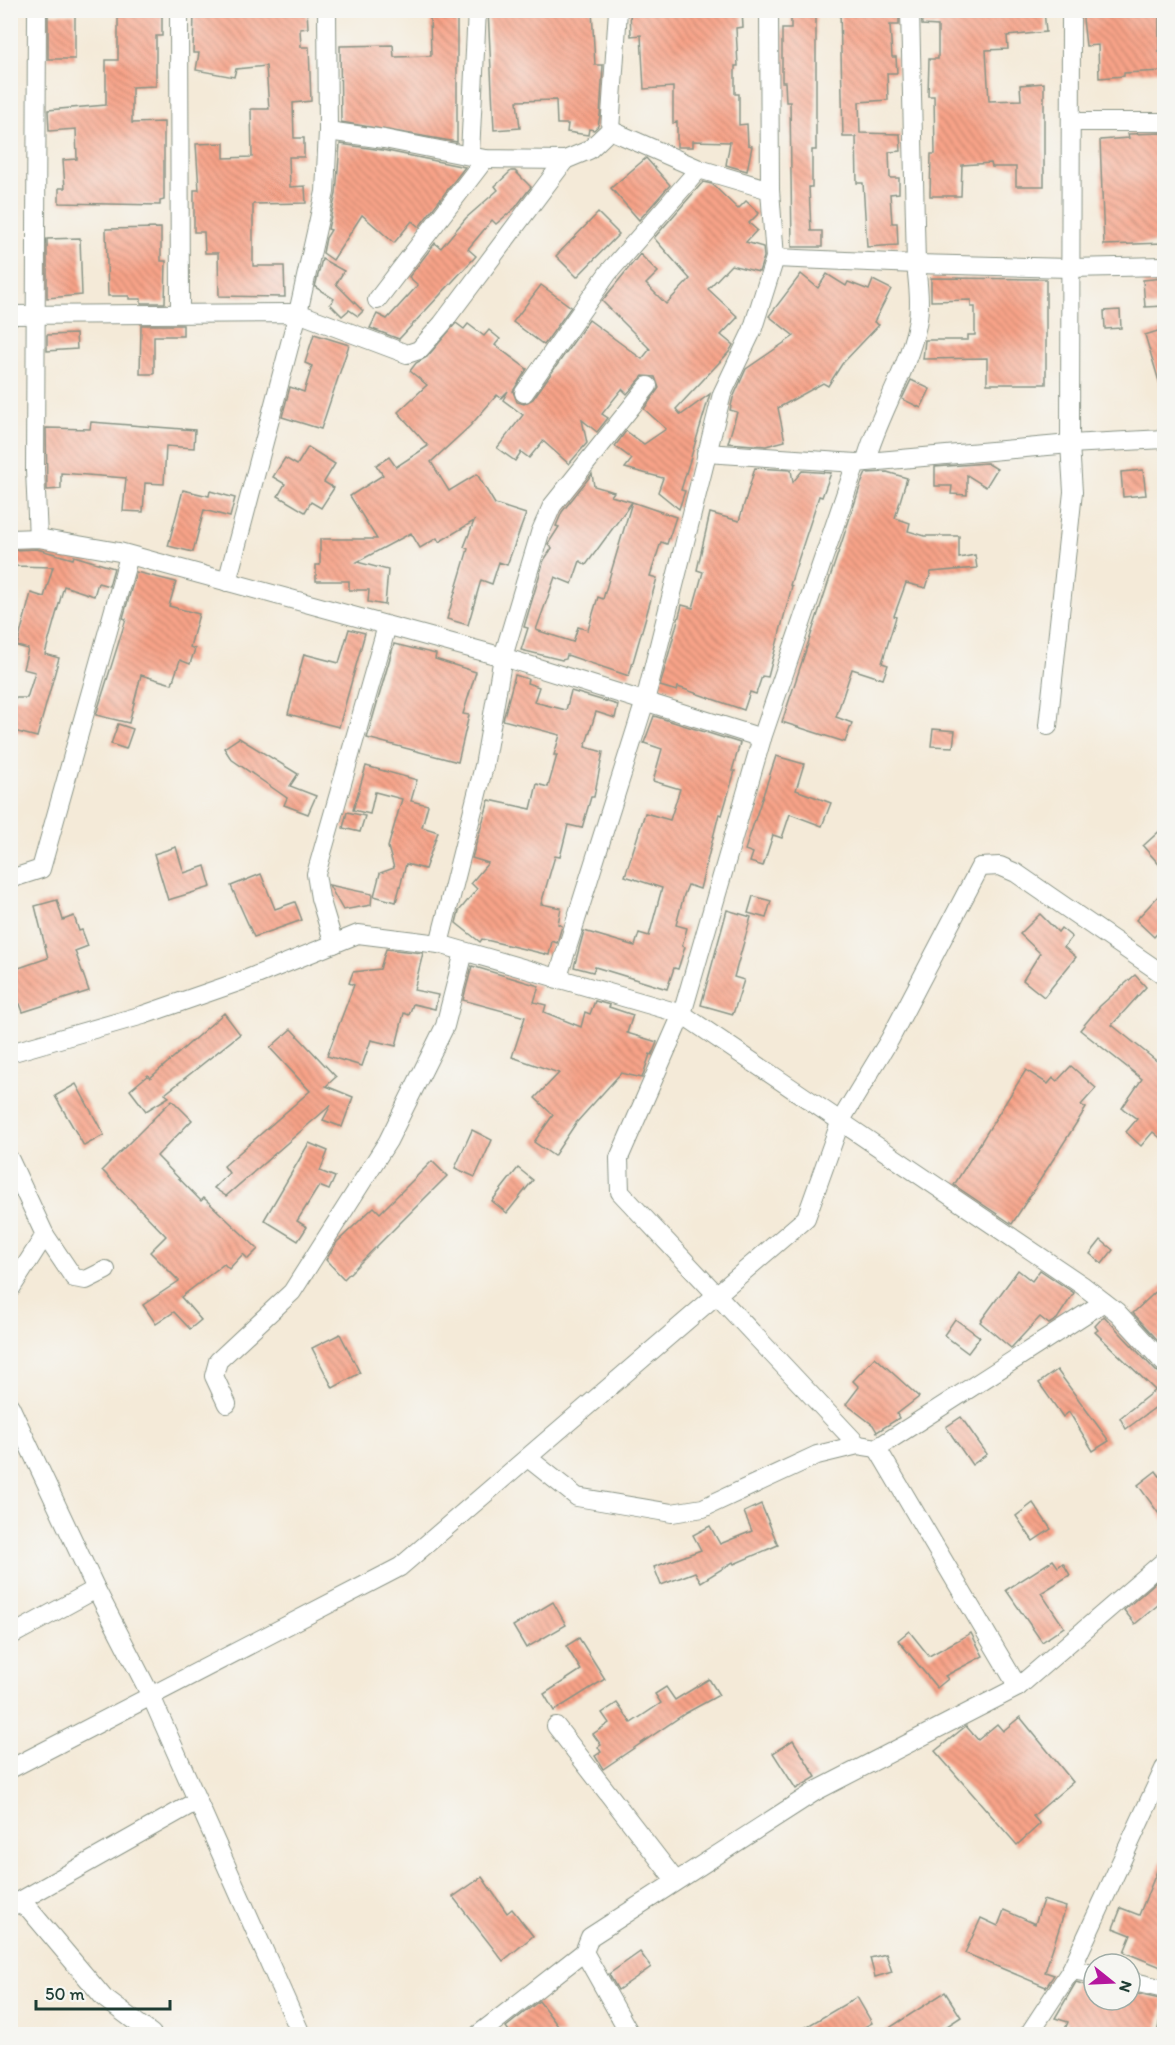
<svg xmlns="http://www.w3.org/2000/svg" width="1175" height="2045" font-family="Itim,sans-serif">
	<style>
		.building { fill: url(#building-back-hatch) }
		.lines { fill: none; stroke-linecap: round; stroke-linejoin: round }
		.minor-casing { stroke: #8a9486; stroke-width: 20 }
		.minor { stroke: #fff; stroke-width: 18 }
	</style>
	<defs>
		<pattern id="building-back-hatch" width="6" height="6" patternUnits="userSpaceOnUse" patternTransform="scale(1.5)"><rect width="6" height="6" fill="#f8a388"/><path d="M-1 5l2 2M0 0l6 6M5-1l2 2" fill="none" stroke="#c88670"/></pattern>
	</defs>
	<rect width="100%" height="100%" fill="#f6f6f2"/>
	<filter id="ink" filterUnits="userSpaceOnUse"><feTurbulence type="fractalNoise" baseFrequency=".0167" numOctaves="2"/><feDisplacementMap in="SourceGraphic" scale="12" xChannelSelector="R" yChannelSelector="G"/><feConvolveMatrix kernelMatrix="1 2 1 2 8 2 1 2 1" color-interpolation-filters="sRGB"/></filter>
	<filter id="wash" filterUnits="userSpaceOnUse"><feTurbulence type="fractalNoise" baseFrequency=".008" numOctaves="4" result="noise"/><feDisplacementMap in="SourceGraphic" scale="24" xChannelSelector="R" yChannelSelector="G"/><feGaussianBlur stdDeviation="1.35" result="paint"/><feColorMatrix in="noise" values="0 0 0 0 0 0 0 0 0 0 0 0 0 0 0 0 0 1.4 0 .05"/><feComposite in="paint" operator="in"/></filter>
	<g filter="url(#wash)">
		<rect width="100%" height="100%" fill="#f4ead8"/>
		<g id="blocks">
			<g class="building">
				<path d="M307 10 308 28 300 29 301 47H309L311 101 293 103 294 138H304V157H289L290 187 305 186 306 203 253 204V266H284L285 297 219 296 218 253H205L204 232H194V190H199L196 144 224 143V158L252 157 251 109H269L266 66 236 69 234 77 196 70 199 53H193L194 11Z"/>
				<path d="M488 10H592L595 65H603L600 116 598 126 594 130 589 129 588 135 567 132 568 124H557L556 100 517 101 520 128 494 130Z"/>
				<path d="M630 10H742L743 27 736 28 738 66H735V94H739V125L747 124 748 145 752 146 747 171 726 165 730 142 693 141V147H677V122L673 123V87L644 89 641 35 631 36Z"/>
				<path d="M791 10H816V150H812V187H809L811 231H822V247H792L790 102H786L785 82H782V29H791Z"/>
				<path d="M840 10H899V25H890L892 57H896L897 73H887L888 100 859 102 860 133 900 134 901 151 889 152 890 178H899V193L890 194 892 223H897L898 245 867 247 863 183H857L856 137H843Z"/>
				<path d="M921 10H1044L1046 32 1007 36 1008 49 986 50 989 101 1021 100 1020 85 1044 83V186H1016V167H992L991 163 962 165 961 196H930L931 154H935L934 96H928L929 59H938V26L922 25Z"/>
				<path d="M1082 10H1159V52L1163 51V71L1124 73V76L1099 78 1098 45 1086 46Z"/>
				<path d="M118 11H162V36H156V86L132 87V123L164 122V200L160 201V205L59 203V188H65L63 160 77 159 76 129 49 131 48 110 106 105V60H118Z"/>
				<rect x="48" y="14" width="27" height="45"/>
				<path d="M430 17 457 18V142L341 122 340 46 393 45 394 57 431 56Z"/>
				<path d="M1164 133V243L1104 245 1100 140 1129 138 1128 134Z"/>
				<path d="M340 144 382 150 465 167 419 227 412 221 394 243 362 215 333 260 323 253 326 238 331 230 328 229 336 194Z"/>
				<path d="M646 158 670 185 639 220 611 188Z"/>
				<path d="M511 171H515L531 187 515 208 496 224 492 220 468 249 476 256 467 266 399 339 370 328 377 314 387 319 418 285 409 277 435 243 441 248 466 218 498 190 495 186Z"/>
				<path d="M703 182 712 184 738 209 746 201 759 213 749 223 757 230 746 242 763 247 764 257 759 272 731 265 708 289 738 317 721 335 733 345 729 352 676 409 681 415 710 394 681 490 685 491 679 509 658 492 663 478 625 468 632 459 615 446 626 431 644 444 666 429 644 409 659 388 655 377 643 376 627 394 622 389 602 414 608 418 597 432 582 420 587 443 569 464 543 441 529 458 521 452 515 461 497 448 523 415 503 400 508 391 501 398 497 395 470 426 431 462 449 491 477 474 495 504 526 514 507 565 499 562 492 584 481 580 468 625 447 619 468 549 464 547 474 521 439 542 437 538 420 548 411 533 357 562 388 570 385 605 368 602 369 590H349V581H316V565H320V539H377L350 496 383 475 376 465 389 457 396 467 428 446 398 412 427 385 410 371 416 363 427 357 456 323 464 329 468 324 484 336 489 330 500 339 495 345 527 369 513 391 517 402 524 404 533 399 589 320 642 359 650 349 602 301 640 254 658 272 646 284 666 304 690 279 654 238Z"/>
				<path d="M598 213 619 234 577 277 556 256Z"/>
				<path d="M161 228V261H166L165 303H141V299H129V296H108L106 229Z"/>
				<path d="M80 238 82 295 47 298V239Z"/>
				<path d="M322 259 344 271 336 284 363 311 358 316 349 310 342 316 330 304 334 299 315 287Z"/>
				<path d="M801 274 818 288 827 274 846 286 848 282 869 290 873 280 891 289 874 322 879 325 842 364 828 386 823 383 778 408 785 441 766 446 728 443 737 412 730 410 733 398 746 369 794 336 769 316Z"/>
				<path d="M931 278 1046 279V384H987V358L923 359 925 340H968V335H975V307H971V300L931 301Z"/>
				<path d="M1164 278V306L1145 307 1143 280Z"/>
				<path d="M541 285 571 307 544 345 513 322Z"/>
				<path d="M1120 310 1121 328 1105 329 1104 311Z"/>
				<path d="M141 325H183V336H154V374H140Z"/>
				<path d="M1164 329V387L1161 388 1145 335Z"/>
				<path d="M76 334 77 349 47 351V335Z"/>
				<path d="M314 334 349 345 321 429 282 417 290 387 304 392 312 366 305 363Z"/>
				<path d="M911 380 930 389 921 408 902 399Z"/>
				<path d="M91 422 195 430 194 448 166 446 164 484 145 483 143 512 123 511 126 478 61 473V489L47 490 46 428 90 429Z"/>
				<path d="M308 447 335 464 324 482 334 488 321 508 311 502 305 512 278 496 285 484 273 477 285 458 297 465Z"/>
				<path d="M987 463 997 469 986 487 967 475V495L951 494 952 486H935V467Z"/>
				<path d="M755 468 791 470 793 482 802 471 831 473 822 497 819 496 790 585 792 586 768 677 762 676 756 694 750 692 744 710 678 687 677 691 660 686 682 605 693 608 703 572 697 570 710 513 739 521Z"/>
				<path d="M1143 470 1146 495 1123 497 1121 472Z"/>
				<path d="M887 472 907 478 895 518 910 523 908 531 925 536H959V558L975 555 977 568 931 572 926 588 906 583 894 616 896 617 882 663 888 665 883 679 852 669 836 717 852 723 845 742 782 722 861 484 866 473Z"/>
				<path d="M592 474 594 486 614 492 611 496 632 502 586 565 580 561 572 584 555 577 536 630 573 642 578 627 588 630 598 597 603 599 632 502 676 517 667 544 661 542 650 576 657 578 629 676 567 655 566 659 562 660 521 650 528 628 524 627 544 560 552 548 548 544 559 527 556 526 562 512Z"/>
				<path d="M183 490 209 496 210 491 235 498 230 517 204 510 193 552 168 546Z"/>
				<path d="M37 549 73 559 74 556 114 568 109 586 98 583 94 596 64 586 45 654 59 658 37 737 10 730V698H27L35 672 23 669 28 649 17 646 31 593 44 597 53 567 13 566V550Z"/>
				<path d="M136 572 176 582 169 606 199 614 190 647 195 649 190 664 180 660 172 684 141 675 129 723 96 715 126 619 123 618Z"/>
				<path d="M349 629 365 633 339 727 288 714 304 654 339 663Z"/>
				<path d="M394 644 436 654 435 659 476 672 463 714 469 715 458 762 367 738Z"/>
				<path d="M515 675 528 679 527 683 539 687 534 702 566 710 571 691 618 705 615 718 596 712 585 747 603 752 594 797H591L582 828 568 825 560 857 555 856 541 904 561 908 558 924 562 926 557 943 552 941 549 955 482 939 480 942 456 923 459 911 477 889 471 883 488 863 472 858 489 800 531 809 537 784 548 787 557 755H554L560 735 503 720Z"/>
				<path d="M654 716 740 743 732 771H735L722 815 719 814 700 889 688 885 684 895 676 925 687 928 682 946 685 947 678 969 674 968 667 989 595 967 593 972 574 967 584 931 635 946 639 933 649 936 662 888 625 876 645 813 670 820 680 789 653 781 662 749 644 743Z"/>
				<path d="M118 724 133 729 126 749 111 744Z"/>
				<path d="M933 729 955 731 953 747 931 746Z"/>
				<path d="M239 738 298 774 290 786 316 796 308 814 284 805 287 798 231 759 224 748Z"/>
				<path d="M776 756 804 764 796 790 831 803 822 826 790 814 782 838 773 835 763 866 750 862 753 853 745 850Z"/>
				<path d="M366 766 417 780 411 801 428 805 422 827 438 832 425 869 406 864 396 902 374 896 380 873 394 868 388 847 402 799 375 792 370 814 353 810Z"/>
				<path d="M347 812 365 816 360 832 343 828Z"/>
				<path d="M1164 827V870L1143 846Z"/>
				<path d="M176 847 184 873 205 866 211 887 168 900 154 854Z"/>
				<path d="M261 874 275 909 295 902 302 920 254 937 231 886Z"/>
				<path d="M329 885 372 894 371 905 343 910Z"/>
				<path d="M1164 890V926L1154 937 1136 920Z"/>
				<path d="M753 896 771 901 766 918 748 913Z"/>
				<path d="M57 900 63 920 74 916 79 931 82 930 88 946 75 951 89 991 23 1012 20 1004 16 1006 10 991V971L48 958 35 906Z"/>
				<path d="M727 910 751 917 734 977 744 980 733 1014 701 1005Z"/>
				<path d="M1040 914 1058 932 1061 928 1072 937 1064 947 1076 957 1044 997 1023 980 1040 953 1020 934Z"/>
				<path d="M386 949 423 953 414 990 438 995 435 1009 413 1004 409 1015 404 1013 396 1046 371 1040 362 1066 327 1056 354 985 349 983 353 972 380 969Z"/>
				<path d="M472 966 539 986 534 1002 546 1005 544 1012 581 1027 585 1012 590 1014 595 1001 610 1005 609 1007 633 1015 627 1033 657 1042 652 1055 650 1054 642 1078 621 1073 576 1123 554 1156 534 1142 553 1115 535 1098 559 1073 512 1057 525 1017 463 1000Z"/>
				<path d="M1135 975 1146 987 1112 1025 1164 1067V1141L1153 1132 1141 1146 1126 1132 1137 1119 1122 1108 1142 1079 1080 1030 1100 1006Z"/>
				<path d="M224 1013 240 1034 165 1094 169 1097 146 1111 130 1090 148 1075 150 1078Z"/>
				<path d="M291 1029 336 1077 326 1086 353 1097 342 1127 323 1120 331 1105 226 1196 214 1188 229 1173 224 1166 310 1091 270 1048Z"/>
				<path d="M1071 1066 1096 1088 1081 1105 1086 1108 1012 1224 954 1185 1026 1070 1048 1084 1053 1078 1057 1081Z"/>
				<path d="M76 1084 104 1135 84 1146 55 1096Z"/>
				<path d="M172 1100 192 1120 157 1156 201 1201 204 1198 258 1249 248 1259 243 1254 229 1269 224 1264 181 1297 201 1320 190 1329 174 1312 156 1324 143 1305 179 1281 150 1252 166 1236 102 1170Z"/>
				<path d="M472 1130 492 1140 475 1177 455 1168Z"/>
				<path d="M309 1143 328 1151 320 1171 335 1177 329 1190 319 1186 297 1221 307 1227 298 1241 264 1220Z"/>
				<path d="M432 1161 447 1176 344 1279 326 1260 337 1242 374 1207 380 1213Z"/>
				<path d="M518 1168 533 1180 507 1213 492 1201Z"/>
				<path d="M1101 1240 1113 1250 1102 1264 1090 1254Z"/>
				<path d="M1018 1270 1032 1281 1040 1270 1074 1293 1057 1319 1049 1324 1040 1317 1011 1348 980 1322Z"/>
				<path d="M1164 1284V1347L1133 1313Z"/>
				<path d="M1104 1316 1156 1371 1164 1374V1401L1126 1429 1120 1418 1155 1390 1095 1332 1098 1330 1095 1326Z"/>
				<path d="M955 1319 980 1337 968 1353 944 1335Z"/>
				<path d="M340 1334 360 1373 333 1388 312 1348Z"/>
				<path d="M875 1357 919 1397 897 1414 899 1418 877 1432 873 1425 846 1404 859 1387 853 1381Z"/>
				<path d="M1057 1370 1109 1441 1093 1451 1069 1412 1063 1417 1039 1383Z"/>
				<path d="M961 1417 987 1454 972 1465 946 1427Z"/>
				<path d="M1156 1471 1164 1482V1521L1138 1485Z"/>
				<path d="M1033 1503 1051 1529 1033 1541 1016 1516Z"/>
				<path d="M761 1504 778 1545 734 1564 733 1562 701 1582 695 1572 661 1585 654 1567 701 1550 693 1535 710 1526 720 1544 752 1531 744 1512Z"/>
				<path d="M1053 1560 1058 1567 1063 1563 1070 1575 1041 1593 1064 1627 1042 1642 1006 1590Z"/>
				<path d="M1164 1575V1600L1135 1624 1124 1610Z"/>
				<path d="M553 1602 566 1625 526 1648 513 1626Z"/>
				<path d="M909 1631 929 1656 971 1633 983 1656 945 1676 948 1679 937 1688 898 1640Z"/>
				<path d="M579 1638 605 1679 554 1711 544 1694 581 1670 566 1646Z"/>
				<path d="M709 1679 719 1695 686 1713 603 1769 595 1756 601 1752 598 1747 601 1745 593 1734 609 1723 602 1713 617 1703 631 1723 661 1703 655 1694 666 1687 675 1700Z"/>
				<path d="M1020 1717 1073 1782 1033 1816 1040 1824 1017 1845 935 1751 966 1726 978 1740 997 1724 1003 1731Z"/>
				<path d="M793 1740 816 1777 796 1789 773 1753Z"/>
				<path d="M1164 1854V1958L1161 1967 1124 1952 1131 1935 1113 1928 1121 1908 1139 1915Z"/>
				<path d="M482 1877 507 1913 512 1909 533 1936 503 1961 453 1897Z"/>
				<path d="M1043 1900 1066 1907 1045 1972 1054 1975 1046 1987 965 1953 981 1918 998 1926 1004 1910 1035 1924Z"/>
				<path d="M640 1952 651 1967 618 1990 609 1974Z"/>
				<path d="M886 1954 892 1972 875 1977 870 1958Z"/>
				<path d="M1076 1982 1094 1988V2000H1131L1133 1993 1164 2000 1157 2034H1063L1068 2022 1055 2018Z"/>
				<path d="M945 1992 961 2017 935 2034H880Z"/>
				<path d="M857 1997 872 2023 852 2034H794Z"/>
				<path d="M539 2001 564 2034H511L506 2027Z"/>
			</g>
		</g>
	</g>
	<g filter="url(#ink)">
		<use href="#blocks" fill-opacity="0" stroke="#8a9486" stroke-width="1.5"/>
		<g class="lines">
			<g class="minor-casing">
				<g id="minor">
					<path d="M37 10 35 470 38 538"/>
					<path d="M179 10 180 313"/>
					<path d="M910 10 916 264 1070 268 1164 266"/>
					<path d="M1071 122H1164"/>
					<path d="M610 130 699 169 770 190"/>
					<path d="M328 131 384 139 485 159 565 160 589 150 610 130 618 10"/>
					<path d="M470 154 477 10"/>
					<path d="M775 258 916 264C918 284 921 305 917 325 907 372 879 414 866 460"/>
					<path d="M377 300 485 159"/>
					<path d="M10 315 298 313 407 354 419 350 442 324 565 160"/>
					<path d="M524 393 608 273 699 169"/>
					<path d="M706 453 856 463"/>
					<path d="M10 539 38 538 119 552 503 657 762 738"/>
					<path d="M227 582 298 313 325 192 328 131 327 10"/>
					<path d="M1048 726 1073 492 1070 444 1071 10"/>
					<path d="M10 879 41 869 129 556"/>
					<path d="M334 944 320 898 316 874 387 626"/>
					<path d="M439 944 484 766 503 657 540 533 552 506 648 386"/>
					<path d="M557 980 645 701 722 394 752 331 775 258 770 190 769 10"/>
					<path d="M10 1053 143 1015 247 979 358 934 439 944 682 1014 1082 1285 1117 1312 1164 1363"/>
					<path d="M10 1160 45 1235 10 1290"/>
					<path d="M45 1235 74 1278 86 1280 106 1270"/>
					<path d="M227 1404 214 1376 218 1361 292 1292 388 1141 445 1026 464 952"/>
					<path d="M10 1406 96 1589 151 1696 301 2034"/>
					<path d="M858 1445 620 1192 619 1158 682 1014 762 738 856 463 1070 444 1164 439"/>
					<path d="M877 1448 1018 1687"/>
					<path d="M528 1458 577 1497 672 1513 703 1508 817 1455 858 1445 877 1448 1104 1302"/>
					<path d="M10 1636 96 1589"/>
					<path d="M556 1726 675 1880"/>
					<path d="M10 1769 400 1567 806 1218 841 1120 890 1039 980 867 1000 866 1016 873 1164 975"/>
					<path d="M10 1900 29 1909 104 1998 152 2034"/>
					<path d="M18 1902 197 1801"/>
					<path d="M1071 1970 1094 1974"/>
					<path d="M1130 1981 1164 1989"/>
					<path d="M479 2034 584 1952"/>
					<path d="M630 2034 584 1952 590 1937 816 1791 1018 1687 1164 1561"/>
					<path d="M1029 2034 1071 1970 1164 1769"/>
				</g>
			</g>
			<use href="#minor" class="minor"/>
		</g>
	</g>
	<rect width="1175" height="2045" fill="none" stroke="#f6f6f2" stroke-width="36"/>
	<g transform="translate(1112 1982) rotate(108)"><circle r="28" fill="#f6f6f2" stroke="#a0aca6" stroke-width="1.5"/>
	<path d="M0-4.5L10 22L0 15L-10 22Z" fill="#b5179e"/>
	<text y="-9" font-size="16" font-weight="bold" text-anchor="middle" fill="#1f3d34">N</text>
	</g>
	<path d="M36 2000v9h134v-9" fill="none" stroke="#1f3d34" stroke-width="3"/>
	<text x="45" y="2000" font-size="18" fill="#1f3d34" stroke="#f6f6f2" stroke-width="4.5" paint-order="stroke">50 m</text>
</svg>
